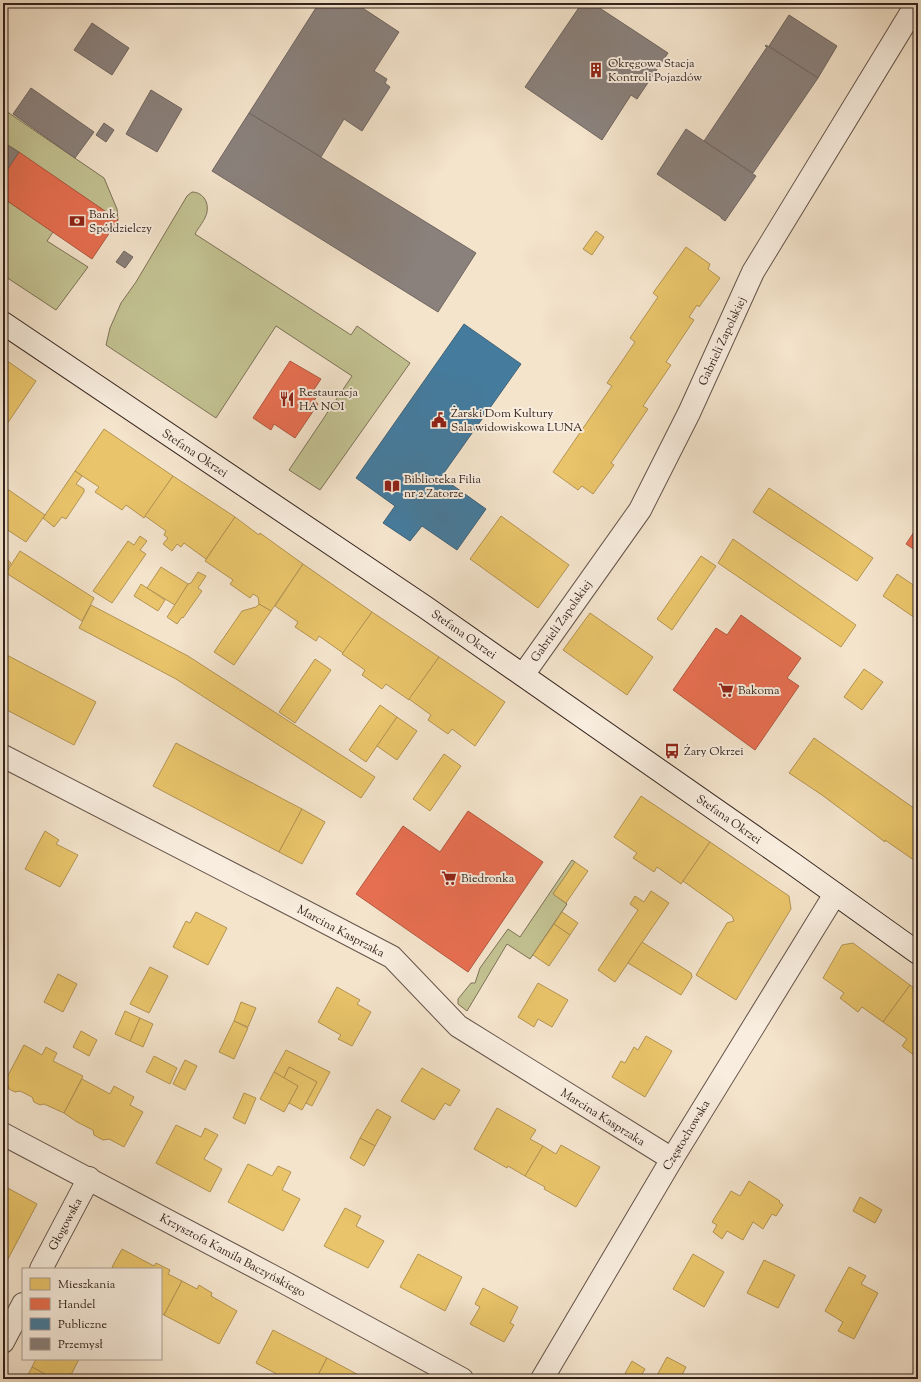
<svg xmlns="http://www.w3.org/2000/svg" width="921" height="1382" font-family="'Sorts Mill Goudy',serif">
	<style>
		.green { fill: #c3c292; stroke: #7c7258 }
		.homes { fill: #e9c46a; stroke: #b39453 }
		.shops { fill: #e76f51; stroke: #b15841 }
		.public { fill: #457b9d; stroke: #406177 }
		.industry { fill: #8a817c; stroke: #706560 }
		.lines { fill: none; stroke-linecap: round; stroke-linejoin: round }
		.street-casing { stroke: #645349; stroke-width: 24 }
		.secondary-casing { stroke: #34231d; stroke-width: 24 }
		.street { stroke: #f8edde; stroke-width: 22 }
		.secondary { stroke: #f8edde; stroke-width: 22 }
		.labels { text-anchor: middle; stroke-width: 4; stroke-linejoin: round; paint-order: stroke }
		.poi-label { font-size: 12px; fill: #34231d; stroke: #f8edde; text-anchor: start }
		.street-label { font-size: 12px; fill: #34231d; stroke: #f8edde }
	</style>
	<rect width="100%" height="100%" fill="#f4e4cc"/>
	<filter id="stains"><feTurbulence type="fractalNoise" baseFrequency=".005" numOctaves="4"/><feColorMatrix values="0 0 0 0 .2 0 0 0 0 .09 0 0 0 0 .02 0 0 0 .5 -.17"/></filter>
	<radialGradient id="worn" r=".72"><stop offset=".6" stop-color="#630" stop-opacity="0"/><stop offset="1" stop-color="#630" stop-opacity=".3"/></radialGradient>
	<g class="green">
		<path d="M3 109 104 178 117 209 118 220 3 142Z"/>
		<path d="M192 192C202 192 209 201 207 212 206 219 198 228 195 234L351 335 357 326 410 363 320 490 289 470 352 376 276 326 216 418 106 345 110 328 121 303 136 282 187 196Z"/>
		<path d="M3 198 53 232 47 241 88 267 56 310 3 275Z"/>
		<path d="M572 860 575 862 553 894 567 904 530 959 507 944 467 1011 458 1004V999L471 983H475L480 968 508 929 520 937Z"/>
	</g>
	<g class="homes">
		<path d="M596 231 604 237 592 255 583 249Z"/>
		<path d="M686 247 710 264 708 269 720 278 699 307 697 305 689 317 694 320 666 362 671 365 643 406 648 409 611 463 614 465 593 494 582 486 578 490 553 472 612 386 607 383 635 342 630 338 658 297 653 293Z"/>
		<path d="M3 358 36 381 7 424 3 421Z"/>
		<path d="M104 429 173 476 144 518 126 505 122 510 95 492 99 487 75 471Z"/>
		<path d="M75 471 82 476 76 484 84 489V492L66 519 62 517 54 527 43 518Z"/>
		<path d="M173 476 235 517 206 559 184 543 181 547 177 544 172 551 163 544 168 538 164 535 166 531 145 516Z"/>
		<path d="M3 486 45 515 26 542 3 527Z"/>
		<path d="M769 488 873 558 857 581 753 512Z"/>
		<path d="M501 516 569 565 538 608 470 559Z"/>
		<path d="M235 517 259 535 260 533 303 564 271 611 259 604 258 597 253 594 250 598 230 584 233 580 205 561Z"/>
		<path d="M140 536 147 541 140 550 146 554 112 603 93 591 128 541 134 545Z"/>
		<path d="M733 539 856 625 841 647 718 563Z"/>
		<path d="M20 551 94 598 82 621 6 573Z"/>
		<path d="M701 556 716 566 672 630 657 619Z"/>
		<path d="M4 557 11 563 3 574V558Z"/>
		<path d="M303 564 372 612 343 653 319 636 316 641 295 627 298 622 275 606Z"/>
		<path d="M161 567 188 584 175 605 147 588Z"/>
		<path d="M198 572 206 576 198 588 202 591 183 618 182 617 177 624 167 617 188 584 191 583Z"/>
		<path d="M897 574 918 588V620L883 596Z"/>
		<path d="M141 584 165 600 158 611 134 596Z"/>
		<path d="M259 604 271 611 234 665 214 652 242 611 256 607Z"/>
		<path d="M91 605 188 656 375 777 361 798 176 679 79 628Z"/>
		<path d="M372 612 439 657 409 700 386 684 382 689 362 675 365 670 342 654Z"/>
		<path d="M590 613 653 657 627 695 563 650Z"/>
		<path d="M3 653 96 702 74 745 3 708Z"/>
		<path d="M439 657 505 702 475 746 452 729 448 734 428 720 431 715 409 699Z"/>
		<path d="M315 659 331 670 295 723 279 712Z"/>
		<path d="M864 669 883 682 862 710 844 697Z"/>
		<path d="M380 705 397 717 366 762 349 750Z"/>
		<path d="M397 717 417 731 397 760 377 746Z"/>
		<path d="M814 738 918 811V863L885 840V842L822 795 789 773Z"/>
		<path d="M176 743 302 809 279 852 153 786Z"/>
		<path d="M444 754 461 766 430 811 413 799Z"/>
		<path d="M641 796 710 842 681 884 657 867 654 872 633 858 637 853 614 837Z"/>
		<path d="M302 809 325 822 302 864 279 852Z"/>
		<path d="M45 831 59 840 56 844 78 855 60 887 25 869Z"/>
		<path d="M710 842 789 896 791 909 736 1000 696 975 727 923 734 921 732 916 683 881Z"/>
		<path d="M575 862 588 871 566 903 553 894Z"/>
		<path d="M651 891 669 903 615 982 598 970 638 910 630 904 635 896 644 902Z"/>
		<path d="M196 912 227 928 208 965 173 947 186 921 190 923Z"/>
		<path d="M562 912 578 923 570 935 554 924Z"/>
		<path d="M554 924 570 935 549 966 533 955Z"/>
		<path d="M642 942 691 973 692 977 681 995 628 963Z"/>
		<path d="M853 943 910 985 883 1022 862 1007 858 1012 840 998 844 993 823 978 842 945Z"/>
		<path d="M150 967 168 976 149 1013 130 1004Z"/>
		<path d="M58 974 77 984 63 1012 44 1002Z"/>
		<path d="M538 983 568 1000 552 1027 538 1019 534 1027 518 1017Z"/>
		<path d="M910 985 918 991V1052L915 1056 902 1046 907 1039 883 1022Z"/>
		<path d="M337 987 360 1000 357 1004 371 1012 352 1046 338 1039 341 1035 318 1022Z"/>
		<path d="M241 1002 256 1008 248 1027 234 1021Z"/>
		<path d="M125 1011 140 1018 130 1041 115 1034Z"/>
		<path d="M140 1018 153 1024 143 1047 130 1041Z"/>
		<path d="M234 1021 248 1028 234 1059 219 1052Z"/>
		<path d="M81 1031 97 1040 89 1056 73 1047Z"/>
		<path d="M646 1036 672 1051 645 1097 612 1077 621 1061 625 1063 634 1047 638 1050Z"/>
		<path d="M24 1045 42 1055 46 1047 57 1053 53 1061 83 1076 64 1113 44 1104 40 1105 34 1102 32 1097 20 1091 15 1092 9 1089 8 1085 4 1083Z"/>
		<path d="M286 1050 330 1072 312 1106 306 1103 317 1082 289 1067 284 1078 274 1072Z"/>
		<path d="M154 1056 177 1068 170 1084 146 1072Z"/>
		<path d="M185 1060 197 1066 185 1090 173 1084Z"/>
		<path d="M289 1067 317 1082 302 1110 289 1103 298 1086 284 1078Z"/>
		<path d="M422 1068 460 1090 450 1106 445 1103 434 1120 401 1101Z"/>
		<path d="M274 1072 298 1086 284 1112 260 1099Z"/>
		<path d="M82 1079 110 1094 114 1086 134 1097 130 1105 143 1112 124 1147 109 1139 103 1140 94 1135 93 1130 77 1122 64 1113Z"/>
		<path d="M244 1093 256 1098 245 1124 233 1118Z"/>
		<path d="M497 1108 536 1130 530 1139 543 1146 525 1176 508 1166 507 1168 474 1149Z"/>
		<path d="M377 1109 391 1117 375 1146 360 1138Z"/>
		<path d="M176 1125 201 1137 205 1128 218 1135 204 1159 222 1169 210 1192 156 1163Z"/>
		<path d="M360 1138 375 1146 364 1166 350 1158Z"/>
		<path d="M561 1145 600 1167 576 1207 544 1189 545 1187 525 1176 543 1146 556 1154Z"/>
		<path d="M248 1164 272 1176 278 1166 291 1172 282 1190 300 1199 283 1231 228 1202Z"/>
		<path d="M749 1181 780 1201 779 1202 783 1205 776 1216 772 1214 763 1229 753 1222 743 1240 727 1231 722 1239 713 1232 717 1225 712 1222 731 1191 740 1196Z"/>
		<path d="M4 1186 37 1204 8 1259 3 1256Z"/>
		<path d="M860 1197 882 1210 875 1223 853 1211Z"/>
		<path d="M345 1208 361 1216 356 1226 384 1241 368 1268 324 1246Z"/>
		<path d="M122 1249 154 1266 156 1263 170 1270 168 1274 182 1281 164 1315 161 1313V1269H116L112 1267Z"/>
		<path d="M418 1254 462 1277 445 1311 400 1287Z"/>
		<path d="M693 1254 724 1272 704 1307 673 1289Z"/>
		<path d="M3 1256 8 1259 3 1268Z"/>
		<path d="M764 1260 795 1275 778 1308 747 1293Z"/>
		<path d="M849 1267 866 1276 861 1284 878 1293 854 1339 838 1331 843 1322 825 1311Z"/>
		<path d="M182 1281 197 1289 199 1285 212 1293 211 1296 237 1311 219 1344 164 1315Z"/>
		<path d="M483 1288 518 1307 510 1323 514 1325 504 1342 470 1324 480 1307 475 1304Z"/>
		<path d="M273 1330 327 1358 316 1379H286L256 1363Z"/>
		<path d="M667 1357 686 1367 680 1379H655Z"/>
		<path d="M327 1358 366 1379H316Z"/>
		<path d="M36 1359H79L69 1379H54L32 1367Z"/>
		<path d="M632 1361 645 1369 641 1376 648 1379H622Z"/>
		<path d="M32 1367 54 1379H26Z"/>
	</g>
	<g class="shops">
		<path d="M19 152 118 220 92 259 3 198V176Z"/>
		<path d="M290 361 321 379 313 391 318 394 314 401 318 404 295 438 274 424 271 430 253 418Z"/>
		<path d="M918 526V552L906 544Z"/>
		<path d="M741 615 801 658 787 678 799 686 755 750 673 690 716 628 727 635Z"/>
		<path d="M468 811 543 862 468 972 356 894 403 826 440 852Z"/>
	</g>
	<path class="public" d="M464 324 521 364 441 477 486 509 457 550 422 526 410 541 383 523 395 506 356 478Z"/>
	<g class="industry">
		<path d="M319 3H355L399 32 374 71 387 79 385 83 390 87 362 131 344 119 321 157 249 113Z"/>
		<path d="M582 3H592L668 53 637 99 631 95 602 140 525 87Z"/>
		<path d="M789 15 837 46 818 78 769 46Z"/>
		<path d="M92 23 129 48 112 75 74 50Z"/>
		<path d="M766 45 818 78 753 173 704 141 767 47 765 46Z"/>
		<path d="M31 88 94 132 75 158 13 114Z"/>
		<path d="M151 90 182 109 157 152 126 134Z"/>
		<path d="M249 113 476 253 438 312 212 171Z"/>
		<path d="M104 123 114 130 106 142 96 135Z"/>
		<path d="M686 129 756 176 725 221 721 218V217L657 174Z"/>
		<path d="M3 142 19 152 3 176Z"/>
		<path d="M124 251 133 257 125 268 116 262Z"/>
	</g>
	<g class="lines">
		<g class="street-casing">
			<g id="street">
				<path d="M523 675 640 510 689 413 753 272 917 3"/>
				<path d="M3 756 306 912 392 957 458 1026 672 1159"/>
				<path d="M3 1134 278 1279 462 1379"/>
				<path d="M41 1269 89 1178"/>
				<path d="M3 1342 23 1304"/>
				<path d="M542 1379 672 1159 835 894"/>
			</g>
		</g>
		<g class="secondary-casing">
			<path id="secondary" d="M3 323 425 607 792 863 918 953"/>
		</g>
		<use href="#street" class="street"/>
		<use href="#secondary" class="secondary"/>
	</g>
	<defs>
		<g id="building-bare" transform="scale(1.2)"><path d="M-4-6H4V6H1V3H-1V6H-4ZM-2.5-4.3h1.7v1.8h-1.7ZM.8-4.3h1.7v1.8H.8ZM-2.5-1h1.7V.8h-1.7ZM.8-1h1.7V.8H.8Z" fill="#8f2418" stroke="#f8edde" stroke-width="2.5" paint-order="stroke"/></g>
		<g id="bank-bare" transform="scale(1.2)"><path d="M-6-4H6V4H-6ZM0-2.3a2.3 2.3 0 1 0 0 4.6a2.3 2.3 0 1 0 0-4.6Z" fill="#8f2418" stroke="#f8edde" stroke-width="2.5" paint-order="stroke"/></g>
		<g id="restaurant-bare" transform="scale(1.2)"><path d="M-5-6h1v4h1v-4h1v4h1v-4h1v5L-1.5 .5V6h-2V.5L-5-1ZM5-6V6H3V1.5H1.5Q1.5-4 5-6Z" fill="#8f2418" stroke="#f8edde" stroke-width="2.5" paint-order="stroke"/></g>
		<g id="civic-bare" transform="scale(1.2)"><path d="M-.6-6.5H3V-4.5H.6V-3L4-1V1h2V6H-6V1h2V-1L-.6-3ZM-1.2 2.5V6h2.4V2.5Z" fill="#8f2418" stroke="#f8edde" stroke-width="2.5" paint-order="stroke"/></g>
		<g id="library-bare" transform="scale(1.2)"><path d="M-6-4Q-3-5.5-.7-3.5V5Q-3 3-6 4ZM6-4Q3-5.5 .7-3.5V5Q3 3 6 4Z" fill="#8f2418" stroke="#f8edde" stroke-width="2.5" paint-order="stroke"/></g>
		<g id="supermarket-bare" transform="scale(1.2)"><path d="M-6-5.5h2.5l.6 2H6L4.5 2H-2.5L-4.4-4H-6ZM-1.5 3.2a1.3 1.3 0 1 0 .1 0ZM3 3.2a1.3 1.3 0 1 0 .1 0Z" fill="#8f2418" stroke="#f8edde" stroke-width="2.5" paint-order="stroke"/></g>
		<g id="bus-bare" transform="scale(1.2)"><path d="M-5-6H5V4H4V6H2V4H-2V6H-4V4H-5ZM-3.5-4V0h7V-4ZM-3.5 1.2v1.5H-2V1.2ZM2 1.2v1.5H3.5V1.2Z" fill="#8f2418" stroke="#f8edde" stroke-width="2.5" paint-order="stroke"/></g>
	</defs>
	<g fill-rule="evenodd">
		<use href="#building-bare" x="596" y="70"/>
		<use href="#bank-bare" x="77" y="221"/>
		<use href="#restaurant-bare" x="287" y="399"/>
		<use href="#civic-bare" x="439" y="420"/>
		<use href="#library-bare" x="392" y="486"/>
		<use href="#supermarket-bare" x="726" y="690"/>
		<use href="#bus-bare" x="672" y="751"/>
		<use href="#supermarket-bare" x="449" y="878"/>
	</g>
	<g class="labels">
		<g class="poi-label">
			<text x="608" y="67">Okręgowa Stacja<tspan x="608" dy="14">Kontroli Pojazdów</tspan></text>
			<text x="89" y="218">Bank<tspan x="89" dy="14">Spółdzielczy</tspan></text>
			<text x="299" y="396">Restauracja<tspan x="299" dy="14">HA NOI</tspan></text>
			<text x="451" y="417">Żarski Dom Kultury<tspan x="451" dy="14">Sala widowiskowa LUNA</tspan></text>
			<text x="404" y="483">Biblioteka Filia<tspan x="404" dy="14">nr 2 Zatorze</tspan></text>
			<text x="738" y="694">Bakoma</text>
			<text x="684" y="755">Żary Okrzei</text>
			<text x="461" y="882">Biedronka</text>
		</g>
		<g class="street-label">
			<text transform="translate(722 341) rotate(-65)" y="4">Gabrieli Zapolskiej</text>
			<text transform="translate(195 453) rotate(34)" y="4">Stefana Okrzei</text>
			<text transform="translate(561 621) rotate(-55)" y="4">Gabrieli Zapolskiej</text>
			<text transform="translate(464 634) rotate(35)" y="4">Stefana Okrzei</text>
			<text transform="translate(729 819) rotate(35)" y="4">Stefana Okrzei</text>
			<text transform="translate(341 931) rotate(28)" y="4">Marcina Kasprzaka</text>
			<text transform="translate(603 1117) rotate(32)" y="4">Marcina Kasprzaka</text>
			<text transform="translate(686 1135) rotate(-59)" y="4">Częstochowska</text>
			<text transform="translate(65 1224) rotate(-62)" y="4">Głogowska</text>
			<text transform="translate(233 1255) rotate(28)" y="4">Krzysztofa Kamila Baczyńskiego</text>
		</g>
	</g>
	<rect width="921" height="1382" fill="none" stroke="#f4e4cc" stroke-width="16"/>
	<rect x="4" y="4" width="913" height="1374" fill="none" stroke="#34231d" stroke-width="2"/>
	<rect x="8" y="8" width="905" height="1366" fill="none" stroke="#34231d"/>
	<rect x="22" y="1268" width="140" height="92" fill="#f8edde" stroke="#aa9c91"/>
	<rect x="30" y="1278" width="20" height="12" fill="#e9c46a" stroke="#aa9c91"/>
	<text x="58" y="1288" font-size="12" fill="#34231d">Mieszkania</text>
	<rect x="30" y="1298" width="20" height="12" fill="#e76f51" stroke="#aa9c91"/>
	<text x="58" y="1308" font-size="12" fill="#34231d">Handel</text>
	<rect x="30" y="1318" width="20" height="12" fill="#457b9d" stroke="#aa9c91"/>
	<text x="58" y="1328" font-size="12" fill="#34231d">Publiczne</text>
	<rect x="30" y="1338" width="20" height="12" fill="#8a817c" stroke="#aa9c91"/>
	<text x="58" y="1348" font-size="12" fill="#34231d">Przemysł</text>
	<rect width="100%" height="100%" filter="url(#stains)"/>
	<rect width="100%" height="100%" fill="url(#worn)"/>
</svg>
